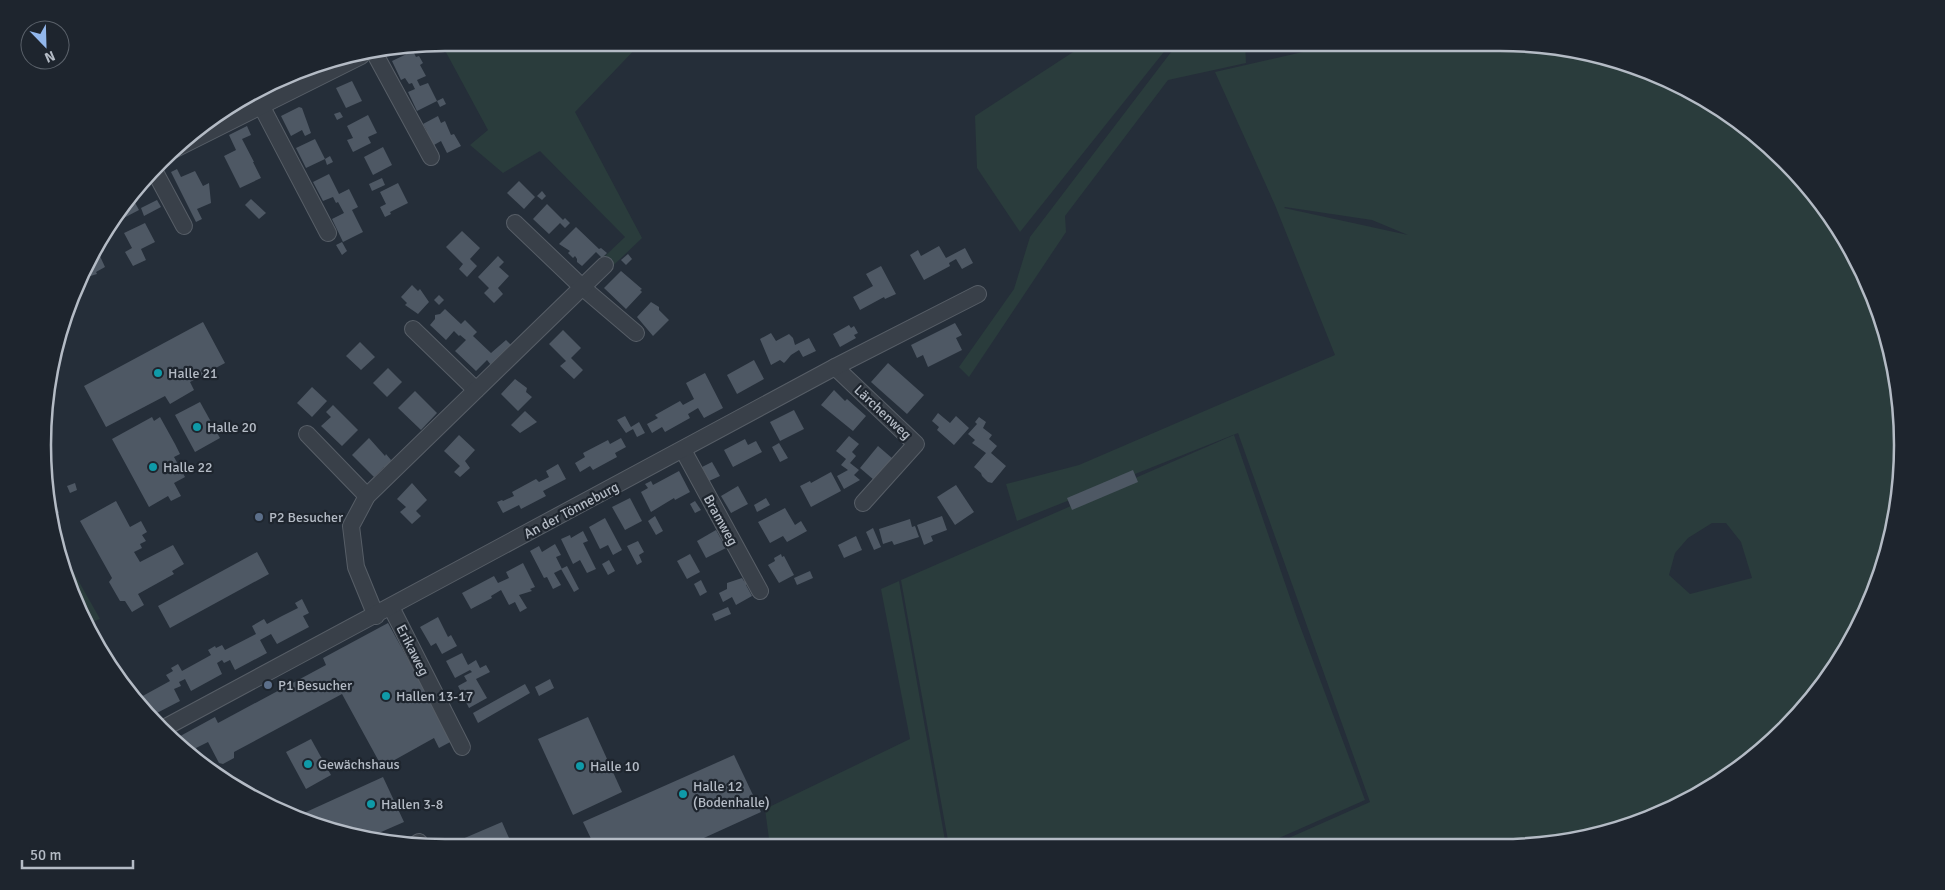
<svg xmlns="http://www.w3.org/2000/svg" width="1945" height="890" font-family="Signika,sans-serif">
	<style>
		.green { fill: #2a3c3c; fill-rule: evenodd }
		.building { fill: #4e5864 }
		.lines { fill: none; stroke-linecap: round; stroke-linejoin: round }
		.minor-casing { stroke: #575e67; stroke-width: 18 }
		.minor { stroke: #394049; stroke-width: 16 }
		.culture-dot { fill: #0f9aa8; stroke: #1e252e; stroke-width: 2 }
		.service-dot { fill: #5c6f8a; stroke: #1e252e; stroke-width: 2 }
		.labels { text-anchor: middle; stroke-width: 4.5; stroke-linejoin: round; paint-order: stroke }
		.poi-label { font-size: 14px; fill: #b4bbc5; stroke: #1e252e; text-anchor: start }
		.street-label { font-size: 14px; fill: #b4bbc5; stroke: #1e252e }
		.rim { fill: none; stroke: #b4bbc5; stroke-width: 2.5 }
	</style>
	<rect width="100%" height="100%" fill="#252e39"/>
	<g class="green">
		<path d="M441 43H641L575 112 642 238 596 282 586 274 625 237 540 151 503 173 470 145 488 130Z"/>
		<path d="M1087 43H1171L1020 232 977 168 975 116Z"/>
		<path d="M1178 43H1245L1246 63 1168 80 1065 216 1066 232 969 377 959 367 1014 289 1030 237Z"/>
		<path d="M1342 43H1500L1578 50 1654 73 1723 110 1784 160 1835 221 1872 291 1895 366 1902 445 1895 523 1872 599 1819 690 1745 764 1654 817 1553 844 1273 845 1370 802 1238 433 1017 521 1006 484 1079 465 1335 355 1275 205 1215 72ZM1285 207 1372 220 1408 235 1284 208ZM1712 523H1726L1741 542 1752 578 1690 594 1669 575 1675 553 1688 538Z"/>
		<path d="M1234 435 1297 618 1365 800 1263 845 949 846 901 580Z"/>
		<path d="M56 541 100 619 86 624 64 575Z"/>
		<path d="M899 581 946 846H770L765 809 910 739 881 589Z"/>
	</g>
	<g class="building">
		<path d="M413 51 416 57 419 56 423 63 420 65 426 76 417 80 420 86 428 83 437 101 417 111 408 92 415 89 412 83 409 84 405 78 401 80 392 61Z"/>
		<path d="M352 81 362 101 346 108 336 88Z"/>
		<path d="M443 98 446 104 440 107 437 101Z"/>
		<path d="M299 107 302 108 311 133 305 136 302 130 291 136 281 116Z"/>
		<path d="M340 112 343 117 337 120 334 114Z"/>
		<path d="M368 115 377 133 368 137 371 143 353 152 347 140 353 138 347 126Z"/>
		<path d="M438 116 441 123 445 121 451 135 454 134 461 146 447 153 441 141 434 145 425 132 427 131 423 124Z"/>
		<path d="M247 126 251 135 242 139 254 162H253L261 178 240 188 224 156 236 150 229 135Z"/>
		<path d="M315 139 325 159 306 168 296 148Z"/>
		<path d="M383 147 392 165 373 175 364 157Z"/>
		<path d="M330 156 333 162 327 165 325 159Z"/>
		<path d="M177 169 181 177 195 171 203 186 209 183 211 203 197 209 202 219 196 222 171 172Z"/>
		<path d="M329 174 339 194 349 189 358 207 352 210 363 232 343 242 332 219 344 213 338 202 336 203 333 197 323 201 313 182Z"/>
		<path d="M382 178 385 185 372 191 369 184Z"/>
		<path d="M519 181 535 197 524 209 507 193Z"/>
		<path d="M398 183 408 203 390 212 391 214 385 217 380 207 386 204 380 192Z"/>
		<path d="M542 191 546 196 542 200 537 196Z"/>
		<path d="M133 199 139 210 118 221 117 219Z"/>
		<path d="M251 199 266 213 259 219 245 205Z"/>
		<path d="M157 200 161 207 144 216 141 208Z"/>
		<path d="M547 204 563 220 565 218 570 223 565 228 560 223 549 234 533 219Z"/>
		<path d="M145 223 155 242 141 249 146 260 133 266 125 252 132 248 124 233Z"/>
		<path d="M576 227 599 249 601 248 607 253 602 258 596 252 582 266 577 262V259L575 256 573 258 568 253 570 251 559 244Z"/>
		<path d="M462 231 480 248 470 259 477 266 467 277 459 269 463 264 446 247Z"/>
		<path d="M99 241 104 251 99 254 105 267 96 272 97 274 84 278Z"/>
		<path d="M342 242 347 251 342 255 336 245Z"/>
		<path d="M939 246 946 258 965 248 973 263 962 269 956 259 949 263 950 266 924 280 910 255 918 250 921 256Z"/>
		<path d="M628 254 632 259 626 265 621 260Z"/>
		<path d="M498 256 504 262 499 267 509 276 498 288 503 294 494 303 484 293 489 288 478 277Z"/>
		<path d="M881 266 896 294 885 299 884 297 860 310 853 297 873 286 866 274Z"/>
		<path d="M621 271 642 289 640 290 642 292 626 309 604 288Z"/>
		<path d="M412 285 418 291 420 289 429 302 418 314 405 305 407 303 401 297Z"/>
		<path d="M439 295 444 300 439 305 434 300Z"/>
		<path d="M651 302 659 307V310L669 320 653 336 637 317Z"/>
		<path d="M445 309 461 324 465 320 477 332 473 336 491 353 506 340 512 346 491 365 487 360 476 371 455 351 466 340 460 335 459 336 454 331 446 340 430 325 435 319V315L440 314Z"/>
		<path d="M203 322 225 363 190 382 194 390 170 404 165 396 106 427 84 386Z"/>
		<path d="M955 323 962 335 956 338 962 350 928 367 923 355 917 358 911 345Z"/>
		<path d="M849 325 851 328 854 326 858 333 854 335 856 338 840 347 833 334Z"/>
		<path d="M563 330 581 348 571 358 583 370 574 379 560 366 566 361 549 344Z"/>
		<path d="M771 333 776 341 789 334 793 338 795 345 809 338 816 351 803 357 799 350 791 355 786 361 784 363 780 360 771 365 760 339Z"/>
		<path d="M360 342 375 357 361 370 346 356Z"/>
		<path d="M754 360 764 379 737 394 727 375Z"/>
		<path d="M888 363 924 395 907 414 871 382Z"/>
		<path d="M388 368 402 382 387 397 373 383Z"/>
		<path d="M705 373 723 408 704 418 698 408 688 414 690 418 665 432 662 427 652 433 647 424 658 418 655 415 680 401 683 405 694 399 686 383Z"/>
		<path d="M515 379 527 388 526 392 532 397 518 411 501 394Z"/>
		<path d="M312 387 327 401 312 417 297 403Z"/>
		<path d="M834 390 845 401 847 399 866 416 853 431 821 405Z"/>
		<path d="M415 391 437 413 421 430 398 408Z"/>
		<path d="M200 402 220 438 195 452 175 415Z"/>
		<path d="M333 405 358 430 342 446 321 426 331 417 326 412Z"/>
		<path d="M794 410 804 429 780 441 770 422Z"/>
		<path d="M525 411 537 422 520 433 511 425Z"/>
		<path d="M938 413 950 423 956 416 969 428 954 445 937 430 939 427 932 421Z"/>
		<path d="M625 416 631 427 639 422 645 433 637 437 633 429 626 433 617 420Z"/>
		<path d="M152 417 154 421 160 417 175 444 180 454 174 457 185 477 174 483 181 496 171 501 168 496 149 507 112 439Z"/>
		<path d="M979 417 986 422 983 428 992 435 989 439 997 446 991 453 1006 466 992 483 988 482 982 476 981 473 974 467 986 453 972 443 975 440 968 434 977 424 975 422Z"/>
		<path d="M459 435 475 450 465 461 470 468 460 477 454 472 460 466 444 451Z"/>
		<path d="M849 436 859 444 852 452 856 456 850 463 859 470 854 475 860 480 844 489 837 476 848 470 841 465 846 459 836 451Z"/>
		<path d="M369 438 385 456 386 454 391 460 390 462 394 466 388 471 384 467 374 477 352 455Z"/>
		<path d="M621 438 626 447 615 453 617 457 593 470 590 466 580 472 575 463 585 457 583 453 608 440 610 444Z"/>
		<path d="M745 439 748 445 756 441 762 452 733 467 724 450Z"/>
		<path d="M779 443 788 458 780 462 772 447Z"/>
		<path d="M878 446 893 459 874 480 860 468Z"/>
		<path d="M712 462 720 476 709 481 702 467Z"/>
		<path d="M558 464 566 479 543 491 546 496 521 509 519 505 503 513 497 502 502 500 503 501 514 496 512 492 536 479 539 482 549 477 546 471Z"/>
		<path d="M1133 470 1138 482 1072 510 1067 498Z"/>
		<path d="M679 471 690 492 675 500 674 498 651 512 641 492 648 488 645 484 651 481 653 485Z"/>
		<path d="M831 472 841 491 811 507 800 486 810 481 811 483Z"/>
		<path d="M75 483 77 490 70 493 67 486Z"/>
		<path d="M412 483 427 500 416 511 421 516 412 524 400 512 406 507 397 499Z"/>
		<path d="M956 485 974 512 955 525 937 497Z"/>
		<path d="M738 486 748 504 731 513 721 496Z"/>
		<path d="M54 496 59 513 50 515 46 498Z"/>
		<path d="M630 498 642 521 625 530 612 507Z"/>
		<path d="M766 498 770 505 757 512 754 505Z"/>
		<path d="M116 501 130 527 141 521 147 532 142 535 146 541 140 544 142 548 134 552 140 562 173 545 184 564 172 571 174 574 138 594 144 605 132 612 125 601H120L109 582 112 578 80 521Z"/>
		<path d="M695 501 701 510 695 513 690 504Z"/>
		<path d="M785 508 795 525 801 521 807 531 787 542 783 536 770 543 758 522Z"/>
		<path d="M655 516 663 531 656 535 648 521Z"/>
		<path d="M942 516 947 530 931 536 933 541 924 545 917 525Z"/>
		<path d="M605 518 622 550 613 555 608 545 600 549 589 527Z"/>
		<path d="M910 519 912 527 915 526 919 537 894 545 892 541 883 544 879 529Z"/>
		<path d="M873 528 881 547 874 550 866 532Z"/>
		<path d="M716 530 726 548 706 558 697 541Z"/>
		<path d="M583 531 588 541 583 543 596 569 587 573 580 560 573 564 561 539 570 535 571 538Z"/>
		<path d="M856 536 862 550 844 558 838 545Z"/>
		<path d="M638 541 644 552 639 555 642 562 637 565 627 546Z"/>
		<path d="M555 544 561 555 556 557 562 569 554 573 561 585 553 589 547 577 544 578 530 551 539 546 542 552Z"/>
		<path d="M257 552 269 574 170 628 158 606Z"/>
		<path d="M690 554 700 572 687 579 677 561Z"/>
		<path d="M781 554 782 557 784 556 794 575 779 583 768 565 775 561 774 558Z"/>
		<path d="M609 560 615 571 608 575 602 564Z"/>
		<path d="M523 563 535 587 530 589 532 591 519 595 527 608 520 612 515 602 509 605 501 590 491 596 492 598 471 609 462 593 494 576 498 583 509 578 506 572Z"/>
		<path d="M567 566 579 589 574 592 561 569Z"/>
		<path d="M810 571 813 578 797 585 794 578Z"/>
		<path d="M742 578 744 581 747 582 746 585 752 596 736 605 732 597 723 602 719 593 727 589V583Z"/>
		<path d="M701 580 707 592 700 596 694 584Z"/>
		<path d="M302 599 309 613 303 616 309 627 277 644 271 634 260 640 267 653 235 670 230 660 224 663 222 660 217 663 222 674 191 691 185 679 179 682 181 686 174 689 180 701 153 715 139 698 170 681 166 675 173 671 171 668 178 664 182 671 211 655 208 650 215 646 216 648 222 645 225 650 256 634 252 626 264 619 267 624 282 616 298 608 295 603Z"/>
		<path d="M728 607 731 614 715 621 712 614Z"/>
		<path d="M438 617 448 637 451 635 457 646 442 654 436 643 431 646 420 627Z"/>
		<path d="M388 623 447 731 454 740 439 748 434 738 382 767 342 694 234 752V758L223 764 219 763 208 742 196 748 203 762 180 748 173 740 215 717 218 723 326 665 323 658Z"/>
		<path d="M98 634 102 643 96 646 92 637Z"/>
		<path d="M462 653 468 665 476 660 480 668 486 665 490 672 476 679 487 698 469 708 458 686 467 681 464 676 472 672 470 670 455 678 446 661Z"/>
		<path d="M550 679 554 688 539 696 535 687Z"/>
		<path d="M525 684 530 693 478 723 473 713Z"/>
		<path d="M588 717 622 792 573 815 538 739Z"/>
		<path d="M311 739 331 775 306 789 286 752Z"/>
		<path d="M734 755 761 812 684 847H595L583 822Z"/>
		<path d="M383 777 404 822 365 839 293 818Z"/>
		<path d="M502 822 513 847H455L453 843Z"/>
	</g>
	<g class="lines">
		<g class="minor-casing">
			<g id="minor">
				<path d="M375 54 431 157"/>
				<path d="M254 92 328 233"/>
				<path d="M173 150 361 56"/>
				<path d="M155 172 184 226"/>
				<path d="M515 223 582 287 636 333"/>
				<path d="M413 329 476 390"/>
				<path d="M835 367 916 444 863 503"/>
				<path d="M307 434 367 496"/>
				<path d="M683 450 760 591"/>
				<path d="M391 607 462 747"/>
				<path d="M376 616 356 567 351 526 367 496 605 265"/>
				<path d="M164 728 835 367 978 294"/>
				<path d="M415 845 419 842 420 845"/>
			</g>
		</g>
		<use href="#minor" class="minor"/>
	</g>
	<g class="culture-dot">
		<circle cx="158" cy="373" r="5"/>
		<circle cx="197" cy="427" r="5"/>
		<circle cx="153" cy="467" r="5"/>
		<circle cx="386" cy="696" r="5"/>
		<circle cx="308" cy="764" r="5"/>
		<circle cx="580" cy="766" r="5"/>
		<circle cx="683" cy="794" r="5"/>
		<circle cx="371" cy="804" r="5"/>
	</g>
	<g class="service-dot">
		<circle cx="259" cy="517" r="5"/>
		<circle cx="268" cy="685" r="5"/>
	</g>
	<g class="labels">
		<g class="poi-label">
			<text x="168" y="378">Halle 21</text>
			<text x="207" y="432">Halle 20</text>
			<text x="163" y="472">Halle 22</text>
			<text x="269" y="522">P2 Besucher</text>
			<text x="278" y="690">P1 Besucher</text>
			<text x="396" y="701">Hallen 13-17</text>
			<text x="318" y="769">Gewächshaus</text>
			<text x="590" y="771">Halle 10</text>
			<text x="693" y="791">Halle 12<tspan x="693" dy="16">(Bodenhalle)</tspan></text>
			<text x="381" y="809">Hallen 3-8</text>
		</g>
		<g class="street-label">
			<text transform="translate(883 412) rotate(43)" y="5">Lärchenweg</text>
			<text transform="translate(571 510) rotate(-28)" y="5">An der Tönneburg</text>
			<text transform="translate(721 520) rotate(61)" y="5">Bramweg</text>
			<text transform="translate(413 650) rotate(63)" y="5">Erikaweg</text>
		</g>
	</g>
	<path d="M0 0H1945V890H0ZM445 51H1500A394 394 0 0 1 1894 445V445A394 394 0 0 1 1500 839H445A394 394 0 0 1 51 445V445A394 394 0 0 1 445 51Z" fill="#1e252e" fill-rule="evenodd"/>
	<path class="rim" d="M445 51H1500A394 394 0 0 1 1894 445V445A394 394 0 0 1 1500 839H445A394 394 0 0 1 51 445V445A394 394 0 0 1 445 51Z"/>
	<g transform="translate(45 45) rotate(157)"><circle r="24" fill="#1e252e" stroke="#5a616a"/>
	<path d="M0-4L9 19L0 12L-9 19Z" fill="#92b7ec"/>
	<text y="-8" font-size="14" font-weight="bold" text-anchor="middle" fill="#b4bbc5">N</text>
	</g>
	<path d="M22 860v8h111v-8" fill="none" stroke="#b4bbc5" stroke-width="2.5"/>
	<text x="30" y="860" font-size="15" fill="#b4bbc5" stroke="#1e252e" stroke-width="4" paint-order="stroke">50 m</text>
</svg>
